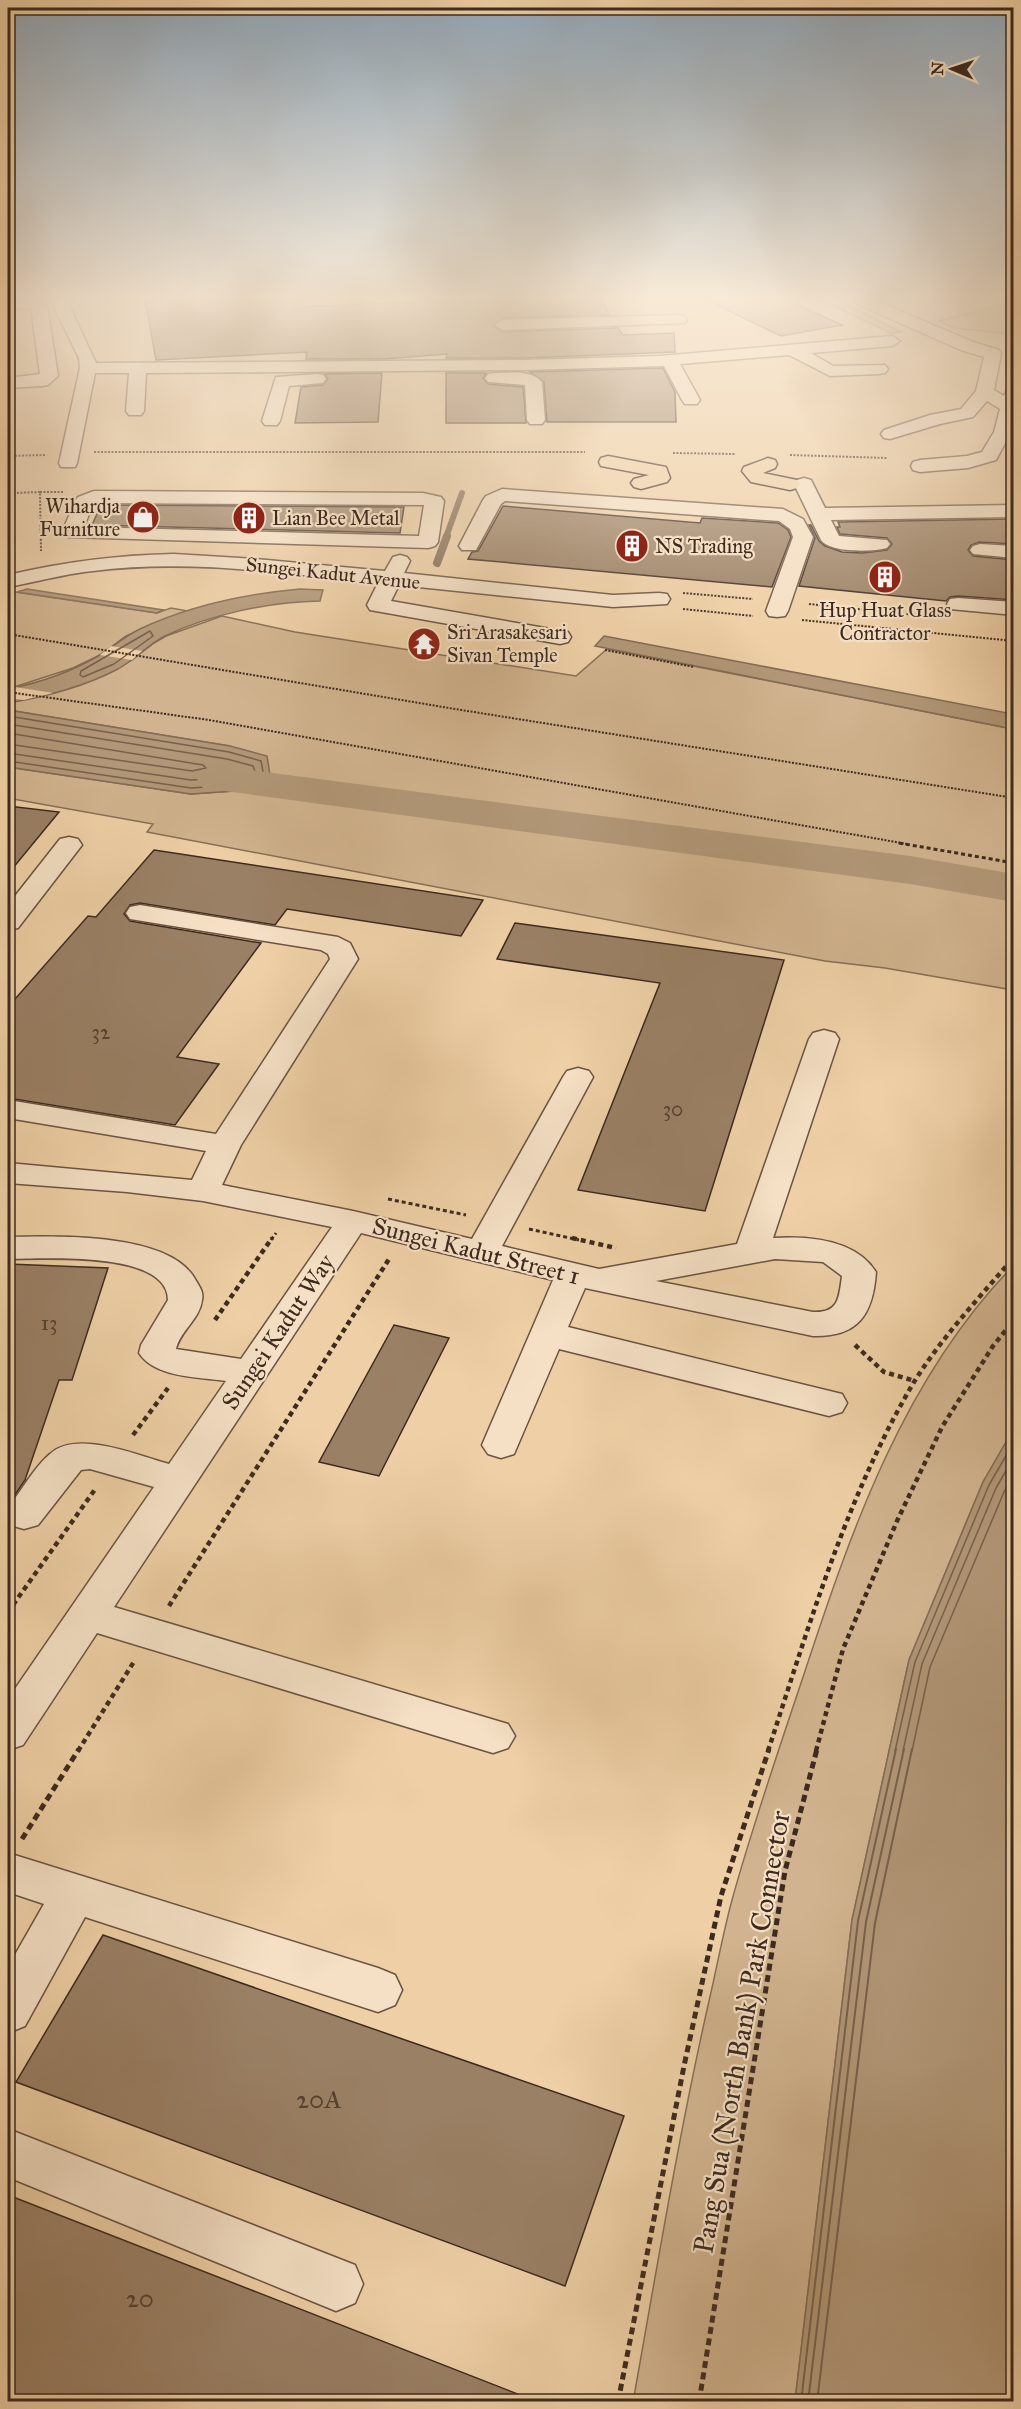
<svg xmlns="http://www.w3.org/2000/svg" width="1021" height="2409" font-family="'IM FELL Great Primer',serif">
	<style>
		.green { fill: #d1b48f; stroke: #876f57; stroke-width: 1.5 }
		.water { fill: #b29878; stroke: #836c54; stroke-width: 1.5 }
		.pier { fill: #efd0a6 }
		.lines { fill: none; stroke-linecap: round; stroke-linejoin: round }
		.shore-far1 { stroke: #78614c; stroke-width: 1.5 }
		.shore { stroke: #78614c; stroke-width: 2 }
		.stream-far1 { stroke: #836c54; stroke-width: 6 }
		.stream { stroke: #836c54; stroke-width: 8 }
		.river { fill: #b29878; fill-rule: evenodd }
		.building { fill: #9a8065; stroke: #3d2a1f; stroke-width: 1.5 }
		.minor-casing { stroke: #6a5441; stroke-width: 3 }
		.major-casing { stroke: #3d2a1f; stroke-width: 3 }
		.path-far3 { stroke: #3d2a1f; stroke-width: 2; stroke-dasharray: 2 1.5; stroke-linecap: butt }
		.path-far2 { stroke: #3d2a1f; stroke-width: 3; stroke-dasharray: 4 3; stroke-linecap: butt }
		.path-far1 { stroke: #3d2a1f; stroke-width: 4.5; stroke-dasharray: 5 4; stroke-linecap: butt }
		.path { stroke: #3d2a1f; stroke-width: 5; stroke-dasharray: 7 4.5; stroke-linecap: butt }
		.minor { fill: #f5e0c5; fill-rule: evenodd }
		.major { fill: #efd0a6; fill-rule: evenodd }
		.labels { text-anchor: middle; stroke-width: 4.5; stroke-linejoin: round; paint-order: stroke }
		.far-poi-label { font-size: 20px; fill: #3d2a1f; stroke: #f5e0c5; text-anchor: start }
		.far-street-label { font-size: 20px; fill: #3d2a1f; stroke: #f5e0c5 }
		.number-label { font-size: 21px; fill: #544030 }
		.street-label { font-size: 24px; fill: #3d2a1f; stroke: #f5e0c5 }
		.near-number-label { font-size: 26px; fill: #544030 }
		.near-street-label { font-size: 28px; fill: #3d2a1f; stroke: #f5e0c5 }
	</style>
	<rect width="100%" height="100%" fill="#efd0a6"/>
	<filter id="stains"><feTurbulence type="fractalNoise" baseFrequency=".00333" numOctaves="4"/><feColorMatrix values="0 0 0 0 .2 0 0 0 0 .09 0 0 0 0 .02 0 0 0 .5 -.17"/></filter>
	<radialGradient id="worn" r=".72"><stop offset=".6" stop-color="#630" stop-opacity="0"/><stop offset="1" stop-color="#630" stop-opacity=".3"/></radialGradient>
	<g class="green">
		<path d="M819 299H836L901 332 891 333Z"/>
		<path d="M992 299H1013L1011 334 954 328 939 321 995 306Z"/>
		<path d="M8 591 157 613 171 608 188 611 126 636 100 655 73 668 8 689Z"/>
		<path d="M222 616 295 632 576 676 607 649 1013 729V990L885 968 825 961 147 832 153 824 13 799 8 803V767L191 794 249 790 296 795 270 781 230 746 8 710V703L53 693 99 677 132 660 154 643 166 636Z"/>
		<path d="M1013 1266V1430L983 1482 909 1660 852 1920 795 2401 633 2402C657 2268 679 2133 709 2001 717 1967 723 1933 732 1900 753 1824 779 1749 804 1674 852 1528 904 1378 1013 1266Z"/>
	</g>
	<g class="water">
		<path d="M27 589 163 610 157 613 17 592Z"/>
		<path d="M300 589 323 590 320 601C269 602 211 614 165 636 147 645 134 661 116 670 83 687 44 697 8 703V689C38 683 71 672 98 656 113 647 125 636 140 629 191 605 245 594 300 589Z"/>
		<path d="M604 636 1013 714V729L595 646Z"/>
		<path d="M8 710 230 746 267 756 271 781 302 788 296 795 249 790 191 794 8 767Z"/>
		<path d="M1013 1430V2401H795L852 1920 909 1660 983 1482Z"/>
	</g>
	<g class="pier">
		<path d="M111 646 142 651 132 660 100 655Z"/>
		<path d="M15 687 53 693 24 700 8 698V689Z"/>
	</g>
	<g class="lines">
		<g class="shore-far1">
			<path d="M150 631 153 636 114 664 83 677 80 675 81 671Z"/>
			<path d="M8 716 229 752 261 761 265 783 191 788 8 761"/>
			<path d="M8 724 227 759 253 766 256 774 253 777 191 780 8 753"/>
			<path d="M8 733 203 765 206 768 192 771 8 744"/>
			<path d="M895 1751 915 1662 989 1485 1014 1442"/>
			<path d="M903 1751 922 1664 996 1488 1014 1457"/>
			<path d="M912 1751 930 1667 1004 1492 1014 1475"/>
		</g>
		<g class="shore">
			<path d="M801 2402 858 1921 896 1749"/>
			<path d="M808 2402 866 1922 904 1749"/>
			<path d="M817 2402 875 1923 912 1749"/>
		</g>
		<path class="stream-far1" d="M446 537 462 493"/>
		<path class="stream" d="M437 563 447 536"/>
		<path class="river" d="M219 766 910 856 1014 874V902L910 884 203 788 197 779 203 770Z"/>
	</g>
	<g class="building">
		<path d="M145 299H300L303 307 460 300 600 299 610 315 503 318 493 326 503 332 618 328 623 335 674 333 675 352 525 358H446L447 354 383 359H306L307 352 156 360Z"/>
		<path d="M704 299H785L842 325 781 336Z"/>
		<path d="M663 368 675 392 676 422H547L544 382 530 372Z"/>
		<path d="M382 373 378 422 295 423 301 387 323 385 328 379 325 374Z"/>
		<path d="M446 373H486L483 378 488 384 523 387 526 423H446Z"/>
		<path d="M101 505 404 507 400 533 92 525Z"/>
		<path d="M503 506 700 523 702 518 778 523 788 530 791 537 772 587 468 559 472 552 478 551Z"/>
		<path d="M1014 519V544L979 542 971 545 968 550 973 556 1014 560V600L958 596 950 597 946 601 799 586 815 538 809 525H811L819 541 825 546 842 552 862 553 887 550 892 544 887 538 840 534 837 527H840L838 522Z"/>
		<path d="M8 806 59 812 8 874Z"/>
		<path d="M154 850 483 900 461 936 287 909 275 925 140 903 130 905 124 914 130 921 261 943 177 1057 219 1064 175 1125 8 1098V1007L88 916 96 917Z"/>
		<path d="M515 923 784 960 705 1211 578 1190 660 983 497 959Z"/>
		<path d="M8 1264 108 1268 72 1380H59L25 1480 8 1505Z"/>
		<path d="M394 1325 449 1338 379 1476 319 1462Z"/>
		<path d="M103 1935 624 2116 565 2286 16 2082Z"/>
		<path d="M8 2195 533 2400V2402H8Z"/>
	</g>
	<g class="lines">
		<g class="minor-casing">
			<g id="minor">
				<path d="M8 299H36L47 306 58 376 48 385 42 386 8 388V378L40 374 31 308 8 309Z"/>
				<path d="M50 299H66L96 363 525 360 660 356 892 336 900 341 892 346 811 353 833 366 885 365 888 369 885 373 879 374 830 376 789 355 680 364 700 400 697 404H685L682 400 664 366 525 370 146 373 144 411 141 415H129L126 411 129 373H95L77 463 75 467H61L59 463 80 368 79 358Z"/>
				<path d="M851 299H872L973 342 999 350 1001 354 994 390 1004 396 1008 387 1014 386V427L996 460 968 468 920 472 913 470 911 466 913 462 920 460 967 456 982 452 994 432 1000 409 987 401 973 417 940 424 890 439 884 438 881 434 884 430 930 415 961 409 976 391 984 357 961 350 853 302Z"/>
				<path d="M679 315 685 317 687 320 685 323 503 330 495 325 503 320Z"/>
				<path d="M494 373C509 373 531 369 542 382L545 420 542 424H530L527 420 525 385 488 382 485 378 488 374Z"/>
				<path d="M317 374 323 375 326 379 323 383 289 386 280 421 277 425H265L262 421 276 377Z"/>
				<path d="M804 478 811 480 825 508 1014 505V517L831 520 839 536 887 540 890 544 887 548C873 552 830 553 821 540L794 484 797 480Z"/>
				<path d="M502 489 783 509 803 519 813 537 788 611 785 616 777 617 769 616 766 611 793 537 790 529 779 521 505 501 501 504 476 550H462L459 546 483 500 486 496Z"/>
				<path d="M94 491 423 493 441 497 444 501 438 542 435 546 428 548 68 537 63 530 75 501 78 497ZM97 503 423 505H424L419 536 84 527 93 504Z"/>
				<path d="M980 544 1014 546V558L973 554 970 550 973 546Z"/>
				<path d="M174 554 256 559 385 571 393 557 400 555 407 557 410 561 404 573 613 595 659 593 667 594 670 599 667 604 613 607 399 585 391 601 568 632 571 637 568 642 560 644 370 610 367 605 378 583H376C282 573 187 559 93 571 64 574 36 582 8 587V575C63 562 117 555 174 554Z"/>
				<path d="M958 598 1014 602V615L950 609 947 604 950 599Z"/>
				<path d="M69 837 78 839 82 845 18 928 8 930V905L60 839Z"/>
				<path d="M140 905 338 937 350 943 358 959 241 1145 222 1185 353 1211 472 1239 563 1077 567 1071 578 1068 589 1071 593 1077 502 1246 599 1269 737 1244 809 1039 813 1033 824 1030 835 1033 839 1039 773 1238C809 1236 855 1239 876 1272 873 1315 858 1337 813 1336L585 1288 568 1327 842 1394 847 1403 842 1412 829 1416 559 1349 514 1454 501 1458 488 1454 482 1445 553 1280 361 1233 114 1607 508 1724 515 1736 508 1748 493 1753 97 1633 23 1745 8 1750V1699L154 1487 90 1469 81 1470 38 1525 24 1529 10 1525C6 1518 6 1512 10 1505 23 1489 34 1467 50 1454 77 1429 138 1456 169 1464L226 1381C199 1377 155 1378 139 1353L141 1345 168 1300C168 1250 42 1259 8 1259V1237C55 1236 169 1232 195 1279 199 1286 204 1292 202 1300 200 1319 180 1331 176 1349L241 1359 332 1227 203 1201 127 1192 8 1183V1163L192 1180 206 1151 8 1118V1100L216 1134 330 959 328 954 321 950 130 919 126 913 130 907ZM775 1259 823 1262 842 1276C839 1298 839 1313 813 1312L656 1281Z"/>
				<path d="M8 1853 378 1968 395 1975 402 1990 395 2005 378 2012 85 1917 25 2026 8 2033V1967L44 1904 8 1892Z"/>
				<path d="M8 2129 355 2265 363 2284 355 2303 336 2311 8 2177Z"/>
			</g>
		</g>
		<g class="major-casing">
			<g id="major">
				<path d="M608 456 666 467 670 478 667 482 641 489 634 487 631 483 634 479 649 475 601 466 599 462 601 458Z"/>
				<path d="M768 458 775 460 777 464 775 468 763 473 797 480 800 484 797 488 790 490 751 482 742 471 744 467Z"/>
			</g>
		</g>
		<g class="path-far3">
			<path d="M94 452H585"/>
			<path d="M673 453 735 454"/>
			<path d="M790 455 888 458"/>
			<path d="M8 456 46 455"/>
			<path d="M8 489 14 488V493L40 492 41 551"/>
			<path d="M40 492H63"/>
			<path d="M683 593 753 599"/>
			<path d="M809 604 935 617"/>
			<path d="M683 609 753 616"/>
			<path d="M802 620 1014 641"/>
			<path d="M8 634 455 709 1014 798"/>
			<path d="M605 650 694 667"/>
			<path d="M8 692 209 720 907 844"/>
		</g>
		<g class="path-far2">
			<path d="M899 843 1014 863"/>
			<path d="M388 1199 466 1215"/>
			<path d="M529 1229 579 1240"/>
			<path d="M271 1240 276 1233"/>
		</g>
		<g class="path-far1">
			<path d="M572 1238 616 1248"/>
			<path d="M215 1320 272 1238"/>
			<path d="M855 1345 884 1372 915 1381"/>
			<path d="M133 1435 168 1388"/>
			<path d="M169 1606 389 1259"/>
			<path d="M8 1612 96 1488"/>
			<path d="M78 1751 135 1660"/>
			<path d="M768 1751C809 1626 847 1495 914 1382 942 1337 980 1297 1014 1257"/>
			<path d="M816 1751 843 1649 897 1521 942 1427 993 1346 1014 1320"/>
		</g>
		<g class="path">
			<path d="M22 1839 79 1749"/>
			<path d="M618 2402 684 2066 721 1896 769 1749"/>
			<path d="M699 2402 785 1871 817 1749"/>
		</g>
		<use href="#minor" class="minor"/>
		<use href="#major" class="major"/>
	</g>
	<linearGradient id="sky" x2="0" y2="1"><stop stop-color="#92a9bb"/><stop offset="0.47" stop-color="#f8ead7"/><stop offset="1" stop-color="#f8ead7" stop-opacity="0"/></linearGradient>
	<rect width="1021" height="636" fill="url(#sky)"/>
	<defs>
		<g id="shop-disc" transform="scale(1.725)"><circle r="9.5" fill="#8f2418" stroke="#f5e0c5"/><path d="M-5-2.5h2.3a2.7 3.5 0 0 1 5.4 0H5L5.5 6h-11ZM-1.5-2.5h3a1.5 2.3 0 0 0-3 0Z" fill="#fff"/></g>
		<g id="building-disc" transform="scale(1.725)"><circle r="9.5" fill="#8f2418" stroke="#f5e0c5"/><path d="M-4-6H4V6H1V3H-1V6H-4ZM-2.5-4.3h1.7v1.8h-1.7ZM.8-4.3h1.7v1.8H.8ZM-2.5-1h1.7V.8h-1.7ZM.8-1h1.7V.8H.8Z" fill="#fff"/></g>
		<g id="temple-disc" transform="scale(1.725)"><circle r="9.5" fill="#8f2418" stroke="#f5e0c5"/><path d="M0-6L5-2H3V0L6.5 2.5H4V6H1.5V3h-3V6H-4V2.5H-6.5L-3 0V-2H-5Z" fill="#fff"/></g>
	</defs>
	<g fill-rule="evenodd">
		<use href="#shop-disc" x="143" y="517"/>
		<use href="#building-disc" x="249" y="518"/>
		<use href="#building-disc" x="632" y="546"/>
		<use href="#building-disc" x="885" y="577"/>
		<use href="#temple-disc" x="424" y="644"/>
	</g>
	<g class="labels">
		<g class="far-poi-label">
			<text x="120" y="513" text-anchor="end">Wihardja<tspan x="120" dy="23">Furniture</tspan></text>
			<text x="272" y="525">Lian Bee Metal</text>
			<text x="655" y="553">NS Trading</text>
			<text x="885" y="617" text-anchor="middle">Hup Huat Glass<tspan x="885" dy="23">Contractor</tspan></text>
			<text x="447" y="639">Sri Arasakesari<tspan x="447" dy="23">Sivan Temple</tspan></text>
		</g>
		<g class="far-street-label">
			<text transform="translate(333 573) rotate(6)" y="7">Sungei Kadut Avenue</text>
		</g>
		<g class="number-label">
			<text x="101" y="1039">32</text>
			<text x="673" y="1116">30</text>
			<text x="49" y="1330">13</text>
		</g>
		<g class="street-label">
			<text transform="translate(476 1251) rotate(14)" y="8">Sungei Kadut Street 1</text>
			<text transform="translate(278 1332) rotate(-56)" y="8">Sungei Kadut Way</text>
		</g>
		<g class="near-number-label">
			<text x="319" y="2108">20A</text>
			<text x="140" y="2307">20</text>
		</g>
		<g class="near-street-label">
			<text transform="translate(741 2032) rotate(-80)" y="10">Pang Sua (North Bank) Park Connector</text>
		</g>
	</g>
	<rect width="1021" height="2409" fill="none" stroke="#efd0a6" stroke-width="30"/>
	<rect x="9" y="9" width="1003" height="2391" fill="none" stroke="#3d2a1f" stroke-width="3"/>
	<rect x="15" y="15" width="991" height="2379" fill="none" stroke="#3d2a1f" stroke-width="1.5"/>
	<g transform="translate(952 69) rotate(272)" stroke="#f5e0c5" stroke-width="4.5" paint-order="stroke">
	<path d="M0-4.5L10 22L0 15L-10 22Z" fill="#3d2a1f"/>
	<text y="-9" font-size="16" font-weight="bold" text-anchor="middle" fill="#3d2a1f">N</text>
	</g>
	<rect width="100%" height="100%" filter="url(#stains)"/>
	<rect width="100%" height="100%" fill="url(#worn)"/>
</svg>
